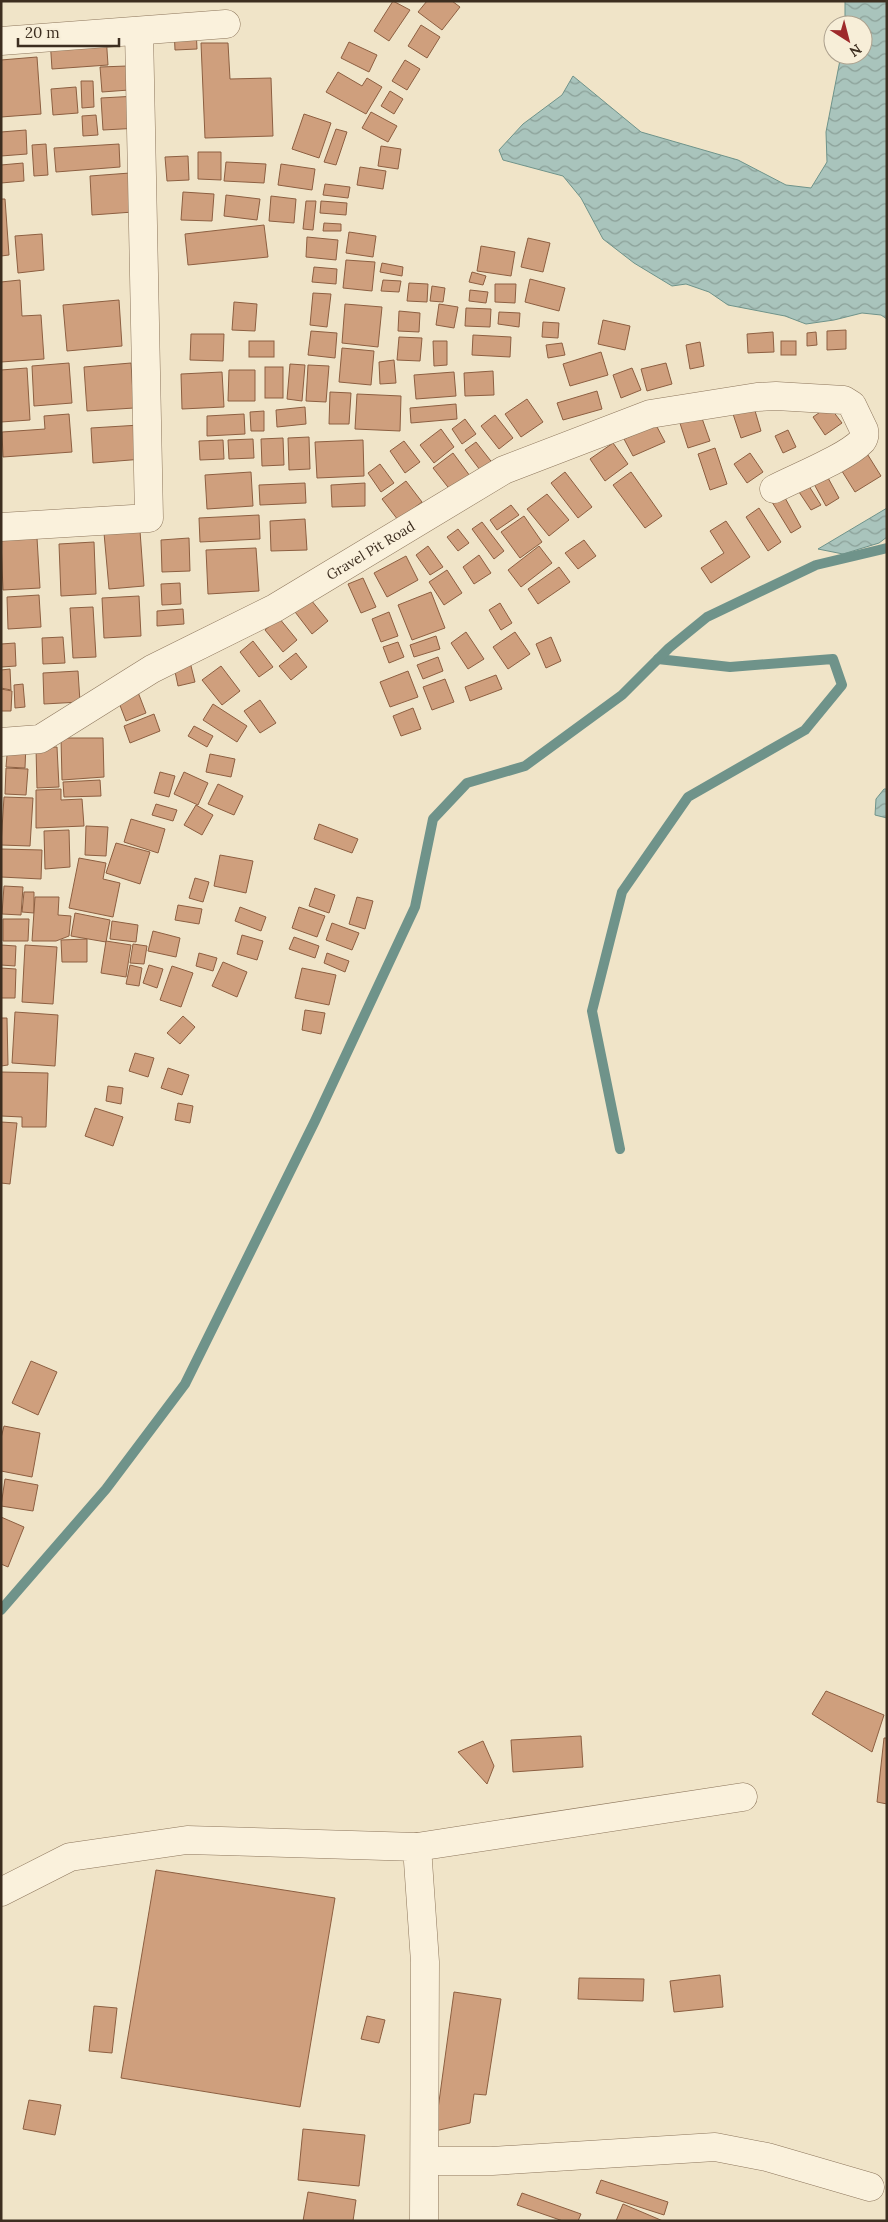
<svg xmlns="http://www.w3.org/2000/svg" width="888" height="2222" font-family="Lora,serif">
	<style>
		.water { fill: url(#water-waves); stroke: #6f938a }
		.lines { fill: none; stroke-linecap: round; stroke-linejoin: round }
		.stream { stroke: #6f938a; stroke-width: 10 }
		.building { fill: #cf9f7d; stroke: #8d5f41 }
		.minor-casing { stroke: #8d765c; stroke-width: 29 }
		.minor { stroke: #faf1dc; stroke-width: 28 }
		.labels { text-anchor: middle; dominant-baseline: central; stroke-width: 5; stroke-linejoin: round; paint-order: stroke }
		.street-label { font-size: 14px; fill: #3d2e20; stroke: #f7eed8 }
	</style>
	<defs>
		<pattern id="water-waves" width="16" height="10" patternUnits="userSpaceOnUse" patternTransform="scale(1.25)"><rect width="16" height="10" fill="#a9c4bc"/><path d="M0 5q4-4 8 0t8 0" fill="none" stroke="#8ba098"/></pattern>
	</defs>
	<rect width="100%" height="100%" fill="#f0e4c8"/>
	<g class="water">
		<path d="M845,1H887V319L881,315L862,313L834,320L806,324L785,316L728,305L709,292L686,284L672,286L634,263L603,239L581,198L563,176L503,160L499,150L523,124L562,95L573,76L641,132L738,160L786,185L811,188L827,162L826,132L841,55H863V25H845Z"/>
		<path d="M887,508V537L879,543L843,554L818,549Z"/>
		<path d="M884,789H887V818L875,815L876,799Z"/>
	</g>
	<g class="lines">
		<g class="stream">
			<path d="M620,1149L592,1011L622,892L688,797L805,730L842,685L833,659L730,667L658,659"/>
			<path d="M1,1610L106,1489L185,1384L315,1121L415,907L433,819L467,783L525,766L622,695L669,648L707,617L816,565L887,548"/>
		</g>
	</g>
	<g class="building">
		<path d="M393,1L410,10L389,41L374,31Z"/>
		<path d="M427,1H452L460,7L442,30L418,12Z"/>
		<path d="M421,25L440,37L427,58L408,46Z"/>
		<path d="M196,27L197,49L175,50L174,28Z"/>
		<path d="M106,35L108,65L52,69L50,39Z"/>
		<path d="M349,42L377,55L369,72L341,58Z"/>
		<path d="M201,43H228L230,79L271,78L273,136L205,138Z"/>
		<path d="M37,57L41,114L1,117V60Z"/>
		<path d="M405,60L420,69L407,90L392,81Z"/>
		<path d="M127,66L129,90L102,92L100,67Z"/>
		<path d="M338,72L362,86L367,78L382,87L366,114L326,92Z"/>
		<path d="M81,81H93L94,107L82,108Z"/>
		<path d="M76,87L78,113L53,115L51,89Z"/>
		<path d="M390,91L403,99L394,114L381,106Z"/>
		<path d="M137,96L140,128L103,130L101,98Z"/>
		<path d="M371,112L397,126L388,142L362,128Z"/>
		<path d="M304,114L331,123L319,158L292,149Z"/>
		<path d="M96,115L98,135L83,136L82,116Z"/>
		<path d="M336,129L347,132L336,165L324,162Z"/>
		<path d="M26,130L27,154L1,156V132Z"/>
		<path d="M46,144L48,175L34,176L32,145Z"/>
		<path d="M119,144L120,167L56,172L54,148Z"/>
		<path d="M381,146L401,149L398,169L378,166Z"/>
		<path d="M198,152H221V180L198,179Z"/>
		<path d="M188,156L189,180L167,181L165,157Z"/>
		<path d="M226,162L266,164L264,183L224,181Z"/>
		<path d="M23,163L24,181L1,183V165Z"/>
		<path d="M281,164L315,169L312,190L278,185Z"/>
		<path d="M360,167L386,171L383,189L357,185Z"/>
		<path d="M130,173L133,212L92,215L90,176Z"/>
		<path d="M325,184L350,187L348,198L323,195Z"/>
		<path d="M183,192L214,194L212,221L181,220Z"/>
		<path d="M226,195L260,199L257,220L224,216Z"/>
		<path d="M271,196L296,199L294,223L269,221Z"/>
		<path d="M1,199H5L9,255L1,256Z"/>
		<path d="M306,201H316L313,230L303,229Z"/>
		<path d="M321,201L347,203L346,215L320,213Z"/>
		<path d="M324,223L341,224V231H323Z"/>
		<path d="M264,225L268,257L188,265L185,234Z"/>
		<path d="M349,232L376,236L373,257L346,253Z"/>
		<path d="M42,234L44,270L18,273L15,236Z"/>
		<path d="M307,237L338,240L336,260L306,257Z"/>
		<path d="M528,238L550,243L543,272L521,267Z"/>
		<path d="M481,246L515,252L511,276L477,271Z"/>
		<path d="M346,260L375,262L372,291L343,288Z"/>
		<path d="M382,263L403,267L402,276L380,272Z"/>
		<path d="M314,267L337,269L336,284L312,282Z"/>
		<path d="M472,272L486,276L483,285L469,282Z"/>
		<path d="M530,279L565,288L559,311L525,302Z"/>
		<path d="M20,280L22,316L41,315L44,359L1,362V282Z"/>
		<path d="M383,280L401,281L399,292L381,291Z"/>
		<path d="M409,283L428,284L427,302L407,301Z"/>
		<path d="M495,284H516L515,303L495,302Z"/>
		<path d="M432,286L445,288L443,302L430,301Z"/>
		<path d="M470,290L488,292L486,303L469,301Z"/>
		<path d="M313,293L331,294L327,327L310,325Z"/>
		<path d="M119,300L122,346L67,351L63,305Z"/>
		<path d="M234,302L257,304L255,331L232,330Z"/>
		<path d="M345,304L382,307L378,347L342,343Z"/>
		<path d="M439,304L458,307L454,328L436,325Z"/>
		<path d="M466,308L491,309L490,327L465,326Z"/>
		<path d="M399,311L420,313L419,332L398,331Z"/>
		<path d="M499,312L520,313L519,327L498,324Z"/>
		<path d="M603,320L630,326L625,350L598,344Z"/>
		<path d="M543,322L559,323L558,338L542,337Z"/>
		<path d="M846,330V349L827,350V331Z"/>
		<path d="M311,331L337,333L335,358L308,355Z"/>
		<path d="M773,332L774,352L748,353L747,334Z"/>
		<path d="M816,332L817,345L807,346V333Z"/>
		<path d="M191,334H224L223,361L190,360Z"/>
		<path d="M473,335L511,337L510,357L472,355Z"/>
		<path d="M399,337L422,338L420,361L397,360Z"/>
		<rect x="249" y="341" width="25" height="16"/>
		<path d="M433,341H447V365L434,366Z"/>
		<rect x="781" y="341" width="15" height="14"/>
		<path d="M700,342L704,366L690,369L686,345Z"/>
		<path d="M562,343L565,355L548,358L546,345Z"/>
		<path d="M342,348L374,351L371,385L339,382Z"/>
		<path d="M601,352L608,375L570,386L563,364Z"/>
		<path d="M394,360L396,383L380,384L379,362Z"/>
		<path d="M69,363L72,403L34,406L32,366Z"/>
		<path d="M131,363L134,408L87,411L84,367Z"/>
		<path d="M666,363L672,384L647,391L641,369Z"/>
		<path d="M290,364L305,365L302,401L287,399Z"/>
		<path d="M308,365L329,366L326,402L306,401Z"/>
		<rect x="265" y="367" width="18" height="31"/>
		<path d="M27,368L30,420L1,422V370Z"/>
		<path d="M632,368L641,390L621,398L613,375Z"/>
		<path d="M229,370H255V401H228Z"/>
		<path d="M493,371L494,395L465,396L464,373Z"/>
		<path d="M222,372L224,407L182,409L181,374Z"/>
		<path d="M454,372L456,396L416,399L414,375Z"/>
		<path d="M597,391L602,409L563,420L557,403Z"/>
		<path d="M330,392L351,393L349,424H329Z"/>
		<path d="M357,394L401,396L400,431L355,429Z"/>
		<path d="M527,399L543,422L521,437L505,414Z"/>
		<path d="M456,404L457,419L411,423L410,408Z"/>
		<path d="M753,404L761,431L741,438L732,411Z"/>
		<path d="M829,406L842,423L825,435L813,417Z"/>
		<path d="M305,407L306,424L277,427L276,410Z"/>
		<path d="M698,407L710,441L688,448L677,414Z"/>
		<path d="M264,411V431H251L250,412Z"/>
		<path d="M69,414L72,452L3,457L2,432L45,429L44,416Z"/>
		<path d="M244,414L245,434L207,436V416Z"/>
		<path d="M495,415L513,438L499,449L481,426Z"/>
		<path d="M465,419L476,434L462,444L452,429Z"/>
		<path d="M140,425L143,459L93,463L91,428Z"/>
		<path d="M656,425L665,442L633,456L624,439Z"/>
		<path d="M441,429L454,447L434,463L420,445Z"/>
		<path d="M788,430L796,447L783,453L775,436Z"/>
		<path d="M309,437L310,469L289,470L288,438Z"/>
		<path d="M283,438L284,465L262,466L261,439Z"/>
		<path d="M253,439L254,458L229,459L228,440Z"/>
		<path d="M223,440L224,459L200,460L199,441Z"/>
		<path d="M363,440L364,476L317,478L315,442Z"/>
		<path d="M404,441L420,462L405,473L390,451Z"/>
		<path d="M476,442L494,465L483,474L465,450Z"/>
		<path d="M613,443L628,464L605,481L590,459Z"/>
		<path d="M715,448L727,484L710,490L698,454Z"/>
		<path d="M866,452L881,476L855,492L840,468Z"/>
		<path d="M453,453L470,476L451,491L433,468Z"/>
		<path d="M750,453L763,472L747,483L734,464Z"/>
		<path d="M380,464L394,483L381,492L368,473Z"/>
		<path d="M251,472L253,506L207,509L205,475Z"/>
		<path d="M565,472L592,507L578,518L551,483Z"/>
		<path d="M631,472L662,516L645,528L613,485Z"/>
		<path d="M827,476L839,498L826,506L814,484Z"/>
		<path d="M406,481L422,502L398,520L382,499Z"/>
		<path d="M305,483L306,503L260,505L259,485Z"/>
		<path d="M365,483V506L332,507L331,485Z"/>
		<path d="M807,483L821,505L811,510L797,489Z"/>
		<path d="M547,494L569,520L549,536L527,509Z"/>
		<path d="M784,496L801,527L791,533L772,502Z"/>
		<path d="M511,505L519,515L497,530L490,520Z"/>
		<path d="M759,508L781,542L768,551L746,517Z"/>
		<path d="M259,515L260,539L200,542L199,518Z"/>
		<path d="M524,516L542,542L520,558L501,532Z"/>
		<path d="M305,519L307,550L271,551L270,521Z"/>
		<path d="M726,521L750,557L711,583L701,568L724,553L710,531Z"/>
		<path d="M482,522L504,551L494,559L472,529Z"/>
		<path d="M458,529L469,543L458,551L447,537Z"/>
		<path d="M140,531L144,586L109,589L104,533Z"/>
		<path d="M37,538L40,588L3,590L1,540Z"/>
		<path d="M189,538L190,571L162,572L161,540Z"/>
		<path d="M584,540L596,556L578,569L565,553Z"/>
		<path d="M94,542L96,594L61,596L59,544Z"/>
		<path d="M428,546L443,567L430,575L416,555Z"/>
		<path d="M539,546L552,563L521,587L508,570Z"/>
		<path d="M256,548L259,591L208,594L206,550Z"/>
		<path d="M479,555L491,573L474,584L463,567Z"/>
		<path d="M406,556L418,580L387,597L374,573Z"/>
		<path d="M559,567L570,582L538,604L528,589Z"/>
		<path d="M447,570L462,593L444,605L429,582Z"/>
		<path d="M363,578L376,607L361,613L348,584Z"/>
		<path d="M180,583L181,604L162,605L161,584Z"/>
		<path d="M431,592L445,628L412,640L398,605Z"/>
		<path d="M39,595L41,627L8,629L7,597Z"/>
		<path d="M307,595L328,621L312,634L292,608Z"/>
		<path d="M139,596L141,636L104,638L102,598Z"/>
		<path d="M500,603L512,623L501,630L489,610Z"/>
		<path d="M93,607L96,657L73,658L70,608Z"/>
		<path d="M183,609L184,624L157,626V611Z"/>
		<path d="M389,612L398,636L381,642L372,619Z"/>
		<path d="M279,618L297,640L283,652L265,630Z"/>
		<path d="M466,632L484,659L468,669L451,643Z"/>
		<path d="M515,632L530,654L508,669L493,647Z"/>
		<path d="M436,636L440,649L414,657L410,645Z"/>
		<path d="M63,637L65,663L43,664L42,638Z"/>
		<path d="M551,637L561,661L546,668L536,644Z"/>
		<path d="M253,641L273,667L259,677L240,652Z"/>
		<path d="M398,642L404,657L389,663L383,647Z"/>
		<path d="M15,643L16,666L1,667V644Z"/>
		<path d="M296,653L307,667L291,680L279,666Z"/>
		<path d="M438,657L443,671L423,679L417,665Z"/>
		<path d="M189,658L195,682L178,686L173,662Z"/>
		<path d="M221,666L240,691L222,705L202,680Z"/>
		<path d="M10,669L11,690L1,688V670Z"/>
		<path d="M78,671L80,702L44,704L43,673Z"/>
		<path d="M408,671L418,697L390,707L380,682Z"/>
		<path d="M496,675L502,689L470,701L465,687Z"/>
		<path d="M445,679L454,702L432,710L423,687Z"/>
		<path d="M23,684L25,707L15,708L14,685Z"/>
		<path d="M136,687L146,713L126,721L116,695Z"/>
		<path d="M1,689L12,691L11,711H1Z"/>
		<path d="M260,700L276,723L260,733L244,711Z"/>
		<path d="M213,704L247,726L237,742L203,720Z"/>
		<path d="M413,708L421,729L401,736L393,716Z"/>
		<path d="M154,714L160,731L130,743L124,726Z"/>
		<path d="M194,726L213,736L207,747L188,736Z"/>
		<path d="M61,738H103L104,777L62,780Z"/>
		<path d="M8,743L26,744L25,768L6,767Z"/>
		<path d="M57,747L59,787L37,788L36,748Z"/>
		<path d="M210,754L235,759L231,777L206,772Z"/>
		<path d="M6,768L28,769L26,795L5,794Z"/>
		<path d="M160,772L175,776L169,797L154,793Z"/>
		<path d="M184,772L208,783L198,805L174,794Z"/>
		<path d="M100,780L101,796L64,797L63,782Z"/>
		<path d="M218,784L243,796L234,815L208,804Z"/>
		<path d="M61,789V800L82,799L84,826L36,828V790Z"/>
		<path d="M4,797L33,798L30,846L1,845Z"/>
		<path d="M156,804L177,810L173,821L152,815Z"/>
		<path d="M196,805L213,815L202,835L184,825Z"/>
		<path d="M131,819L165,829L158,853L124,842Z"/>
		<path d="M319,824L358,839L352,853L314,839Z"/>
		<path d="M86,826L108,827L106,856L85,855Z"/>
		<path d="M69,830L70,867L45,869L44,831Z"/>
		<path d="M116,843L150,852L140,884L106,873Z"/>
		<path d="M1,849L42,850L41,879L1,877Z"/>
		<path d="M220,855L253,861L246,893L214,886Z"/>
		<path d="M79,858L106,863L103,879L120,883L113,917L69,908Z"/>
		<path d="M195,878L209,882L203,902L189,898Z"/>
		<path d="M4,886L23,887L21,915L2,914Z"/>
		<path d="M315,888L335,895L329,913L309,906Z"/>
		<path d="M24,892H34V913L22,912Z"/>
		<path d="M35,897H59L58,915L71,916L69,936L56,941H32Z"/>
		<path d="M357,897L373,901L365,929L349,924Z"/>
		<path d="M178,905L202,909L199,924L175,920Z"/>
		<path d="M240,907L266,917L261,931L235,921Z"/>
		<path d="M299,907L325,916L317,937L292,928Z"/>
		<path d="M75,913L110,920L106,942L71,936Z"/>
		<path d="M3,919H29L28,941H3Z"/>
		<path d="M112,921L138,925L136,942L110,939Z"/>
		<path d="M332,923L359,933L352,950L326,940Z"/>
		<path d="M153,931L180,938L176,957L148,951Z"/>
		<path d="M242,935L263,941L257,960L237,954Z"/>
		<path d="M294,937L319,946L315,958L289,949Z"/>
		<path d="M87,939V962H62L61,940Z"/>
		<path d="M106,941L131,945L126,977L101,973Z"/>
		<path d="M133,944L147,946L144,964L130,963Z"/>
		<path d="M1,945L16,946L15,966L1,965Z"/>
		<path d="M25,945L57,947L53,1004L22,1002Z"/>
		<path d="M199,953L217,958L213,971L196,966Z"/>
		<path d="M327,953L349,961L345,972L324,963Z"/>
		<path d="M223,962L247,972L237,997L212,986Z"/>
		<path d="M130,965L142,968L139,986L126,984Z"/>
		<path d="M149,965L163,969L157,988L143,983Z"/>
		<path d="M172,966L193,973L181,1007L160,1000Z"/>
		<path d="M1,968L16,969L15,998H1Z"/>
		<path d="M302,968L336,975L329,1005L295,998Z"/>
		<path d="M305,1010L325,1013L321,1034L302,1030Z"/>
		<path d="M15,1012L58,1015L55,1066L12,1063Z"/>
		<path d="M183,1016L195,1027L180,1044L167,1033Z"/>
		<path d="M1,1018H7L8,1065L1,1066Z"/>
		<path d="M135,1053L154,1058L148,1077L129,1071Z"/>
		<path d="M168,1068L189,1075L182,1095L161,1088Z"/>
		<path d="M1,1072L48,1073L46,1127H22V1117L1,1116Z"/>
		<path d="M108,1086L123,1088L121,1104L106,1101Z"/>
		<path d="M178,1103L193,1106L190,1123L175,1120Z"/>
		<path d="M95,1108L123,1117L113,1146L85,1136Z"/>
		<path d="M1,1122L17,1123L10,1184L1,1183Z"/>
		<path d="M31,1361L57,1372L38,1415L12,1403Z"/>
		<path d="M4,1426L40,1433L32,1477L1,1471V1438Z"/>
		<path d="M5,1479L38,1485L33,1511L1,1506Z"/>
		<path d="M1,1517L24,1527L8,1567L1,1564Z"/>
		<path d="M826,1691L884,1715L872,1752L812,1714Z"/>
		<path d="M581,1736L583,1767L513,1772L511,1740Z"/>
		<path d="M884,1738H887V1804L877,1802Z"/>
		<path d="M483,1741L494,1766L487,1784L458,1752Z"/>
		<path d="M156,1870L335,1898L300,2107L121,2078Z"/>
		<path d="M720,1975L723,2007L674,2012L670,1981Z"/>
		<path d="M579,1978L644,1979L643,2001L578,1999Z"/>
		<path d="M454,1992L501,1999L486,2095L474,2094L470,2123L435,2131Z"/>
		<path d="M94,2006L117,2008L112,2053L89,2051Z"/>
		<path d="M367,2016L385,2020L379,2043L361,2039Z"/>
		<path d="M29,2100L61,2105L55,2135L23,2129Z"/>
		<path d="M303,2129L365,2135L359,2186L298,2180Z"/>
		<path d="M601,2180L668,2202L664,2215L596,2193Z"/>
		<path d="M308,2192L356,2200L353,2221H303Z"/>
		<path d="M522,2193L581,2214L578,2221H563L517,2205Z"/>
		<path d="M623,2204L663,2221H616Z"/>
	</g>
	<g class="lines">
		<g class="minor-casing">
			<g id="minor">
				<path d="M1,41L226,24"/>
				<path d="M1,527L149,518L139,31"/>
				<path id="s1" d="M1,742L40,739L152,669L275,608L504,470L650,414L757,397L776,396L844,400L852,405L864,430C865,434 865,437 862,441C846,458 797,477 774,489"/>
				<path d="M417,1847L743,1797"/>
				<path d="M1,1892L70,1857L187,1840L417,1847L425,1962L424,2221"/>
				<path d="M426,2161H492L715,2147L767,2157L870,2187"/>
			</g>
		</g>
		<use href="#minor" class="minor"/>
	</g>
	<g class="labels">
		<g class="street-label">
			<text stroke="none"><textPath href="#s1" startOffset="420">Gravel Pit Road</textPath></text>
		</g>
	</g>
	<rect width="888" height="2222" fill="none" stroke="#3d2e20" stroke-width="5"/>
	<g transform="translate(848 40) rotate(144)"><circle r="24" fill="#f7eed8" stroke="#ada18e"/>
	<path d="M0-4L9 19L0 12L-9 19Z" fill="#9e2a2b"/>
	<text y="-8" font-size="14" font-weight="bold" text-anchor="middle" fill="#3d2e20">N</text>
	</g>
	<path d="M18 38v8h101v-8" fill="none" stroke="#3d2e20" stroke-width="2.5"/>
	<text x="25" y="38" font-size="15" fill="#3d2e20" stroke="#f7eed8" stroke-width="4" paint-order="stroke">20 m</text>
</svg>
